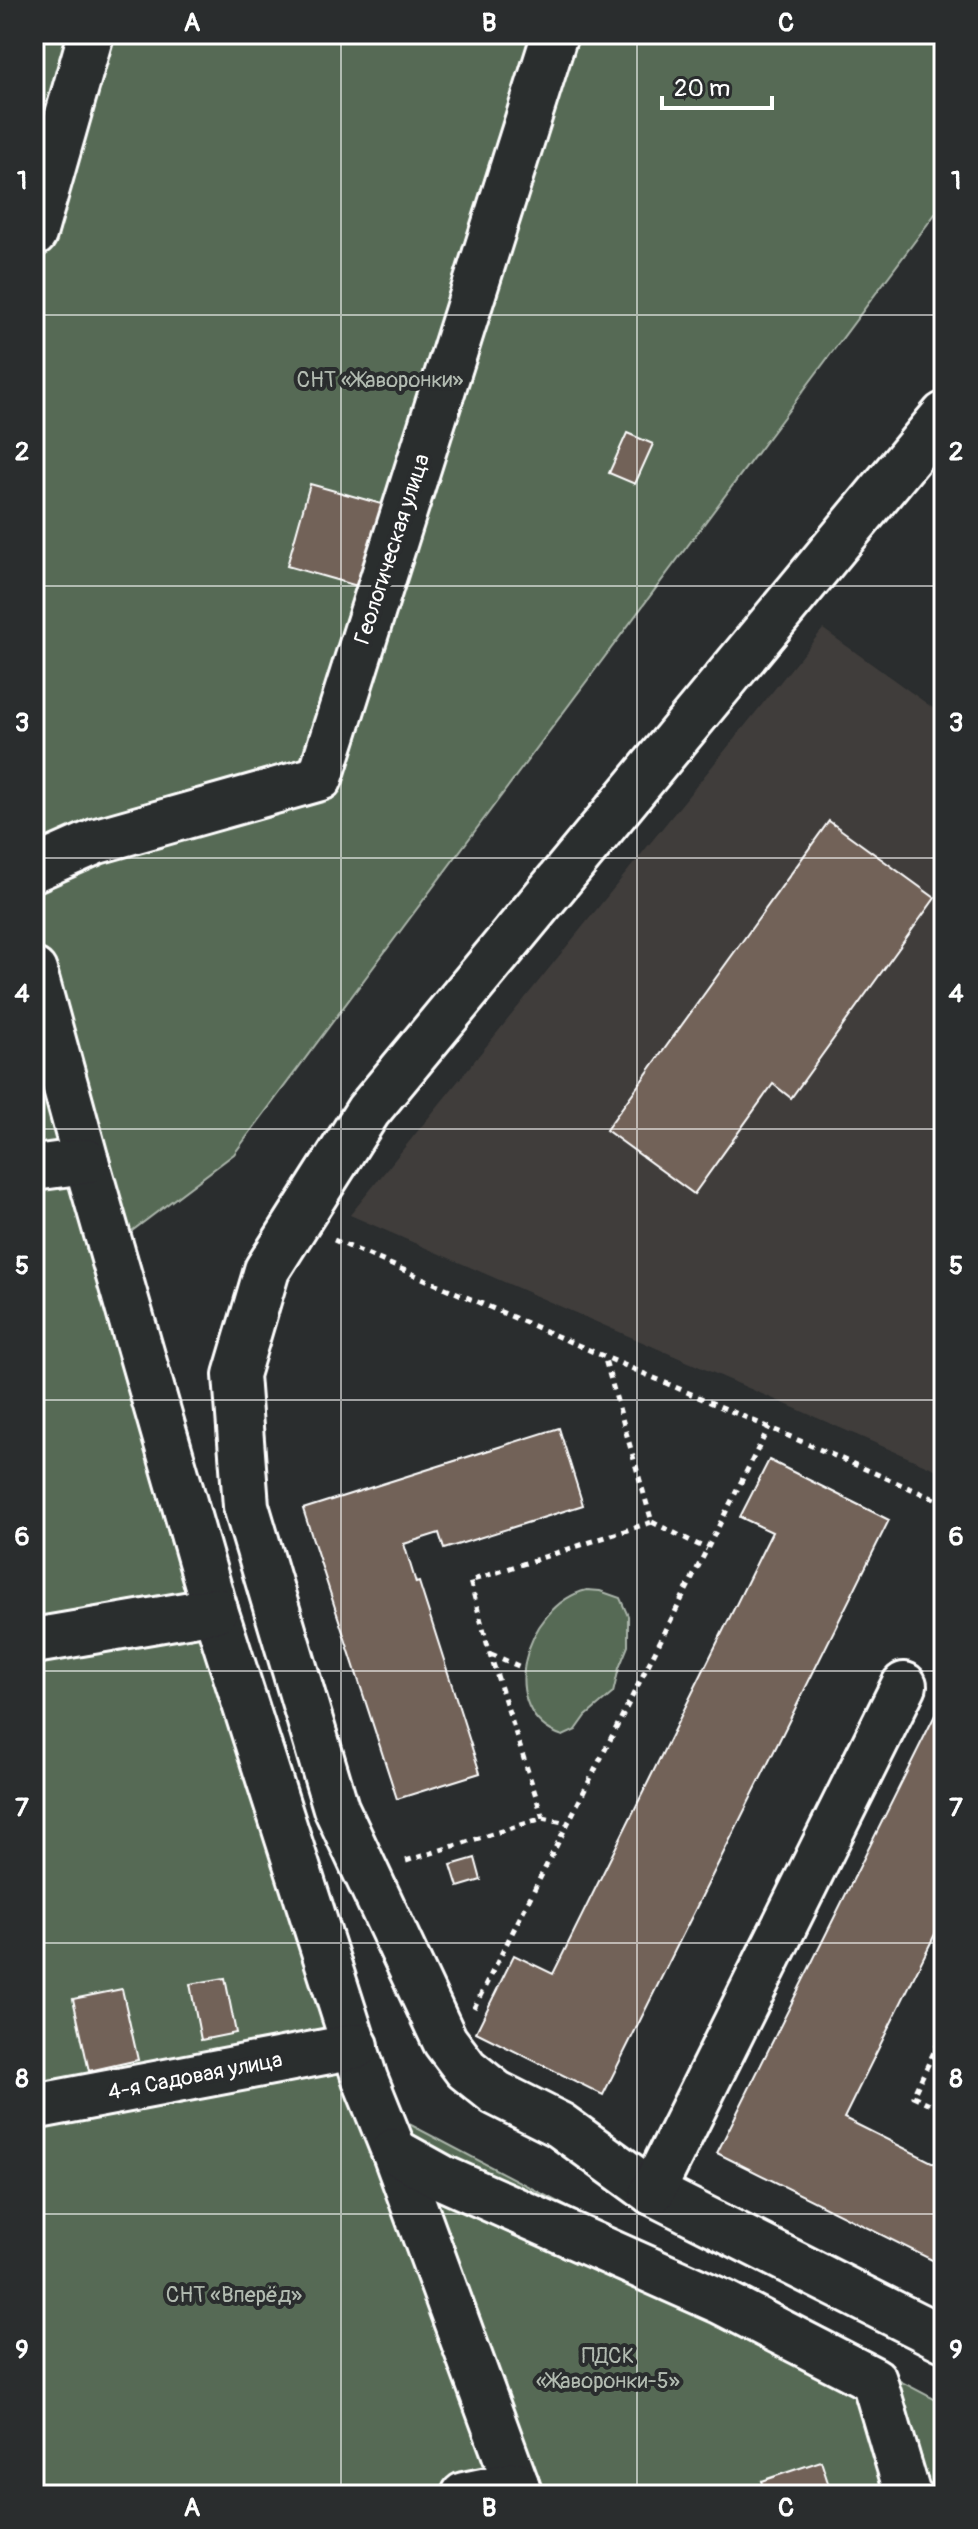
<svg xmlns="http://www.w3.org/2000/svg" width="978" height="2529" font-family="Pangolin,sans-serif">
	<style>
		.built { fill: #403d3b }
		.green { fill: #566a54; stroke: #aab4aa; stroke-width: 2 }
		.building { fill: #726259; stroke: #fff; stroke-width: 2 }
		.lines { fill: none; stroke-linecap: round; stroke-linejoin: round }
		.minor-casing { stroke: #fff; stroke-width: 50 }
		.path { stroke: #fff; stroke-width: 5; stroke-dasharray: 6 6; stroke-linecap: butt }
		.minor { stroke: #2a2d2e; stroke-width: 44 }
		.grid { fill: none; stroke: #fff; stroke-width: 2; stroke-opacity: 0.55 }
		.labels { text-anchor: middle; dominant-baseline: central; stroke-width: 8; stroke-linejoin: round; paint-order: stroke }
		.park-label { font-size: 22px; fill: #b3bcb2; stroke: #2a2d2e }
		.street-label { font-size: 22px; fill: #fff; stroke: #2a2d2e }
		.neatline { fill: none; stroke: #fff; stroke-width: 3 }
		.grid-label { font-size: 26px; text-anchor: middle; font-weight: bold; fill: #fff }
	</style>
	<rect width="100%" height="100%" fill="#2a2d2e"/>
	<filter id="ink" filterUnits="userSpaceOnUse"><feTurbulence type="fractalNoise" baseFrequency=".0125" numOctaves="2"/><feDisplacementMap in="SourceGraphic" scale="16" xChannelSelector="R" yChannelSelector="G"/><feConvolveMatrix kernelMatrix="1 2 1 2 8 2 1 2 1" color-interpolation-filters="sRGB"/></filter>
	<g filter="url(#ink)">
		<path class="built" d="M823,629L944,716V1473L350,1215Z"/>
		<g class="green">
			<path d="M34,34H944V202L234,1154L124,1237L390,2114L944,2404V2495H34Z"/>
			<path d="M587,1590L600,1591L620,1598L628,1616V1646L619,1668L613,1693L586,1716L576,1730L563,1736C494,1714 524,1605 587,1590Z"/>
		</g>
		<g class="building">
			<path d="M627,433L653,444L635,484L609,473Z"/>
			<path d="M310,484L392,507L368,589L287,566Z"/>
			<path d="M829,821L935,898L791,1098L773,1084L694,1194L606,1130Z"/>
			<path d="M559,1428L583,1505L444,1549L439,1533L404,1544L416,1583L419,1582L480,1773L397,1799L303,1509Z"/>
			<path d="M769,1460L889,1520L603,2095L476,2032L514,1955L553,1974L772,1532L740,1517Z"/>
			<path d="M944,1697V1916L844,2118L944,2168V2266L717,2153Z"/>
			<path d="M475,1858L481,1880L458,1887L451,1865Z"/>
			<path d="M225,1978L236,2033L201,2040L190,1984Z"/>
			<path d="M122,1989L138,2060L89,2071L73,1999Z"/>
			<path d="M821,2461L832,2495H766L761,2481Z"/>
		</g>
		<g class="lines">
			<g class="minor-casing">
				<g id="minor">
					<path d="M34,234L91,34"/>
					<path d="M944,415L368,1111L267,1270L236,1375L246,1506L336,1808L445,2041L466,2069L496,2093L560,2125L652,2192L944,2339"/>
					<path d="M34,869L97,841L320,778L555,34"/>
					<path d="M34,971L86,1161L215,1610L365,2079L394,2151L520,2495"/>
					<path d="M34,1168L86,1161"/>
					<path d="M34,1641L215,1610"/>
					<path d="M34,2107L356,2046"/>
					<path d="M394,2151L441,2177L722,2302L874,2380L908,2495"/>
					<path d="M652,2192L904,1685"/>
					<path d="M464,2495L516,2484"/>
				</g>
			</g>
			<g class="path">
				<path d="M334,1240L944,1503"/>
				<path d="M652,1522L707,1549"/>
				<path d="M491,1654L523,1668"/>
				<path d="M543,1818L568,1823"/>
				<path d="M406,1861L543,1818L490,1654L470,1581L652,1522L604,1356"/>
				<path d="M474,2008L769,1427"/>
				<path d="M944,2031L913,2096L944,2111"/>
			</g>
			<use href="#minor" class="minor"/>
		</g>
	</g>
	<path class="grid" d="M341,34V2495M637,34V2495M34,315H944M34,586H944M34,858H944M34,1129H944M34,1400H944M34,1671H944M34,1943H944M34,2214H944"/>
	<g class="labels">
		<g class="park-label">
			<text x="380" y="380">СНТ «Жаворонки»</text>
			<text x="234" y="2295">СНТ «Вперёд»</text>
			<text x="608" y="2356">ПДСК<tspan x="608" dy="25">«Жаворонки-5»</tspan></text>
		</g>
		<g class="street-label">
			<text transform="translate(392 549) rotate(-72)">Геологическая улица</text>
			<text transform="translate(195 2076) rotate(-11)">4-я Садовая улица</text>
		</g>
	</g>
	<rect width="978" height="2529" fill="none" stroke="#2a2d2e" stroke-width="88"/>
	<path d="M662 96v12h110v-12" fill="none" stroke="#ffffff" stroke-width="4"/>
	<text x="674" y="96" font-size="24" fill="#ffffff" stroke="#2a2d2e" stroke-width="6" paint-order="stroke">20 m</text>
	<rect x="44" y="44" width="890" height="2441" class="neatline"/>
	<g class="grid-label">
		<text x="192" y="31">A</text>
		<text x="489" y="31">B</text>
		<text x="786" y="31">C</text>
		<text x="22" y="189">1</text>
		<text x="956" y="189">1</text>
		<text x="22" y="460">2</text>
		<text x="956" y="460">2</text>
		<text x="22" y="731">3</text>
		<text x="956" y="731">3</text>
		<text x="22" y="1002">4</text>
		<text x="956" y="1002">4</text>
		<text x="22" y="1274">5</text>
		<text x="956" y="1274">5</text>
		<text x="22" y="1545">6</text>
		<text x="956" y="1545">6</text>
		<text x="22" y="1816">7</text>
		<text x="956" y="1816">7</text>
		<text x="22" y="2087">8</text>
		<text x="956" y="2087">8</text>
		<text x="22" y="2358">9</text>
		<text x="956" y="2358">9</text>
		<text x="192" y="2516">A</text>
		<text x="489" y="2516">B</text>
		<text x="786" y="2516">C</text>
	</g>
</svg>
